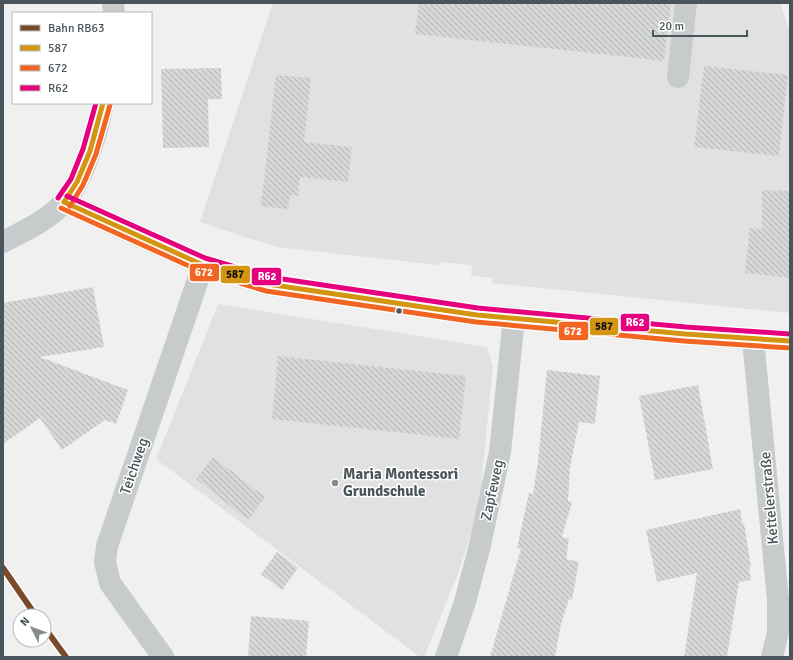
<svg xmlns="http://www.w3.org/2000/svg" width="793" height="660" font-family="Signika,sans-serif">
	<style>
		.education { fill: #e2e1e1 }
		.building { fill: url(#building-back-hatch) }
		.lines { fill: none; stroke-linecap: round; stroke-linejoin: round }
		.minor { stroke: #c8cbcb; stroke-width: 22 }
		.bus-1-casing { stroke: #fff; stroke-width: 8 }
		.bus-2-casing { stroke: #fff; stroke-width: 8 }
		.bus-3-casing { stroke: #fff; stroke-width: 8 }
		.bus-1 { stroke: #d49612; stroke-width: 5 }
		.bus-2 { stroke: #f26522; stroke-width: 5 }
		.bus-3 { stroke: #e5007d; stroke-width: 5 }
		.rail-1-casing { stroke: #fff; stroke-width: 9 }
		.rail-1 { stroke: #7a4b2a; stroke-width: 6 }
		.bus-dot { fill: #49555a; stroke: #fff; stroke-width: 1.5 }
		.poi-dot { fill: #838b8e; stroke: #fff; stroke-width: 1.5 }
		.labels { text-anchor: middle; dominant-baseline: central; stroke-width: 3; stroke-linejoin: round; paint-order: stroke }
		.street-label { font-size: 15px; fill: #49555a; stroke: #fff }
		.poi-label { font-size: 15px; font-weight: bold; fill: #49555a; stroke: #fff; text-anchor: start }
		.line-badge { stroke: #fff; stroke-width: 1.5 }
		.badge-label { font-size: 11px; text-anchor: middle; font-weight: bold; fill: #fff }
		.pale-badge-label { font-size: 11px; text-anchor: middle; font-weight: bold; fill: #111 }
	</style>
	<defs>
		<pattern id="building-back-hatch" width="6" height="6" patternUnits="userSpaceOnUse"><rect width="6" height="6" fill="#d6d8d8"/><path d="M-1 5l2 2M0 0l6 6M5-1l2 2" fill="none" stroke="#b0b2b2"/></pattern>
	</defs>
	<rect width="100%" height="100%" fill="#f0f0f0"/>
	<g class="education">
		<path d="M273,3H780L790,32V313L492,283L493,278L471,276L472,265L439,262V265L276,247L200,222Z"/>
		<path d="M218,304L487,347L493,366L479,508L458,574L424,657H420L156,459Z"/>
	</g>
	<g class="building">
		<path d="M419,3H671L664,61L415,34Z"/>
		<path d="M704,66L788,75L779,156L694,147Z"/>
		<path d="M221,68L222,99H208L209,147L163,148L161,69Z"/>
		<path d="M276,75L311,78L304,142L352,147L348,182L300,177L298,196L290,195L288,209L261,206Z"/>
		<path d="M762,190L790,191V278L745,273L750,228L762,229Z"/>
		<path d="M93,287L104,347L40,357L128,390L116,424L105,420L62,450L40,418L3,444V303Z"/>
		<path d="M278,356L466,376L459,439L272,419Z"/>
		<path d="M547,370L600,376L595,424L579,422L570,467L568,501L572,502L562,537L569,539L566,559L579,562L572,600L569,599L561,624L555,657H490L521,549L517,548L529,493L533,494L538,461Z"/>
		<path d="M698,385L713,469L655,480L639,396Z"/>
		<path d="M213,457L265,497L248,520L196,479Z"/>
		<path d="M740,509L742,523H744L751,567H749L751,580L739,582L727,657H684L697,573L657,582L646,530Z"/>
		<path d="M277,552L298,568L282,590L261,574Z"/>
		<path d="M251,616L309,621L306,657H248Z"/>
	</g>
	<g class="lines">
		<g class="minor">
			<path d="M113,3L114,13"/>
			<path d="M678,77L686,3"/>
			<path d="M64,202L203,265L267,284L477,315L685,334L790,341"/>
			<path d="M3,242C24,231 49,220 64,202C83,180 98,132 103,103"/>
			<path d="M753,339L778,600V632L772,657"/>
			<path d="M163,657L110,583L105,562L107,546L203,265"/>
			<path d="M446,657L465,602L480,545L500,452L514,318"/>
		</g>
		<g class="bus-1-casing">
			<g id="bus-1">
				<path d="M64,202L203,265L267,284L477,315L685,334L790,341"/>
				<path d="M64,202L77,182L90,151L103,103"/>
			</g>
		</g>
		<g class="bus-2-casing">
			<g id="bus-2">
				<path d="M70,206L83,185L96,154L110,105"/>
				<path d="M61,208L200,271L266,291L476,322L684,341L790,348"/>
			</g>
		</g>
		<g class="bus-3-casing">
			<g id="bus-3">
				<path d="M67,196L205,258L269,277L478,308L686,327L790,334"/>
				<path d="M58,198L71,179L83,149L96,103"/>
			</g>
		</g>
		<use href="#bus-1" class="bus-1"/>
		<use href="#bus-2" class="bus-2"/>
		<use href="#bus-3" class="bus-3"/>
		<g class="rail-1-casing">
			<g id="rail-1">
				<path d="M3,568L36,616"/>
				<path d="M44,627L66,657"/>
			</g>
		</g>
		<use href="#rail-1" class="rail-1"/>
	</g>
	<circle class="bus-dot" cx="399" cy="311" r="3.5"/>
	<circle class="poi-dot" cx="335" cy="483" r="4"/>
	<g class="labels">
		<g class="street-label">
			<text transform="translate(134 466) rotate(-71)">Teichweg</text>
			<text transform="translate(492 490) rotate(-78)">Zapfeweg</text>
			<text transform="translate(769 498) rotate(-95)">Kettelerstraße</text>
		</g>
		<g class="poi-label">
			<text x="343" y="474">Maria Montessori<tspan x="343" dy="17">Grundschule</tspan></text>
		</g>
	</g>
	<g class="line-badge">
		<rect x="189" y="263" width="31" height="19" rx="4" fill="#f26522"/>
		<rect x="220" y="265" width="31" height="19" rx="4" fill="#d49612"/>
		<rect x="251" y="267" width="31" height="19" rx="4" fill="#e5007d"/>
		<rect x="620" y="313" width="30" height="19" rx="4" fill="#e5007d"/>
		<rect x="589" y="317" width="30" height="19" rx="4" fill="#d49612"/>
		<rect x="558" y="321" width="31" height="20" rx="4" fill="#f26522"/>
	</g>
	<g class="badge-label">
		<text x="204" y="276">672</text>
		<text x="267" y="280">R62</text>
		<text x="635" y="326">R62</text>
		<text x="573" y="335">672</text>
	</g>
	<g class="pale-badge-label">
		<text x="235" y="278">587</text>
		<text x="604" y="330">587</text>
	</g>
	<rect width="793" height="660" fill="none" stroke="#49555a" stroke-width="8"/>
	<rect x="12" y="12" width="140" height="92" fill="#ffffff" stroke="#b6bbbd"/>
	<rect x="20" y="25" width="20" height="6" fill="#7a4b2a" stroke="#b6bbbd"/>
	<text x="48" y="32" font-size="12" fill="#49555a">Bahn RB63</text>
	<rect x="20" y="45" width="20" height="6" fill="#d49612" stroke="#b6bbbd"/>
	<text x="48" y="52" font-size="12" fill="#49555a">587</text>
	<rect x="20" y="65" width="20" height="6" fill="#f26522" stroke="#b6bbbd"/>
	<text x="48" y="72" font-size="12" fill="#49555a">672</text>
	<rect x="20" y="85" width="20" height="6" fill="#e5007d" stroke="#b6bbbd"/>
	<text x="48" y="92" font-size="12" fill="#49555a">R62</text>
	<g transform="translate(32 628) rotate(312)"><circle r="19" fill="#ffffff" stroke="#b6bbbd"/>
	<path d="M0-3L7 15L0 10L-7 15Z" fill="#838b8e"/>
	<text y="-6" font-size="11" font-weight="bold" text-anchor="middle" fill="#49555a">N</text>
	</g>
	<path d="M653 30v6h94v-6" fill="none" stroke="#49555a" stroke-width="2"/>
	<text x="659" y="30" font-size="12" fill="#49555a" stroke="#ffffff" stroke-width="3" paint-order="stroke">20 m</text>
</svg>
